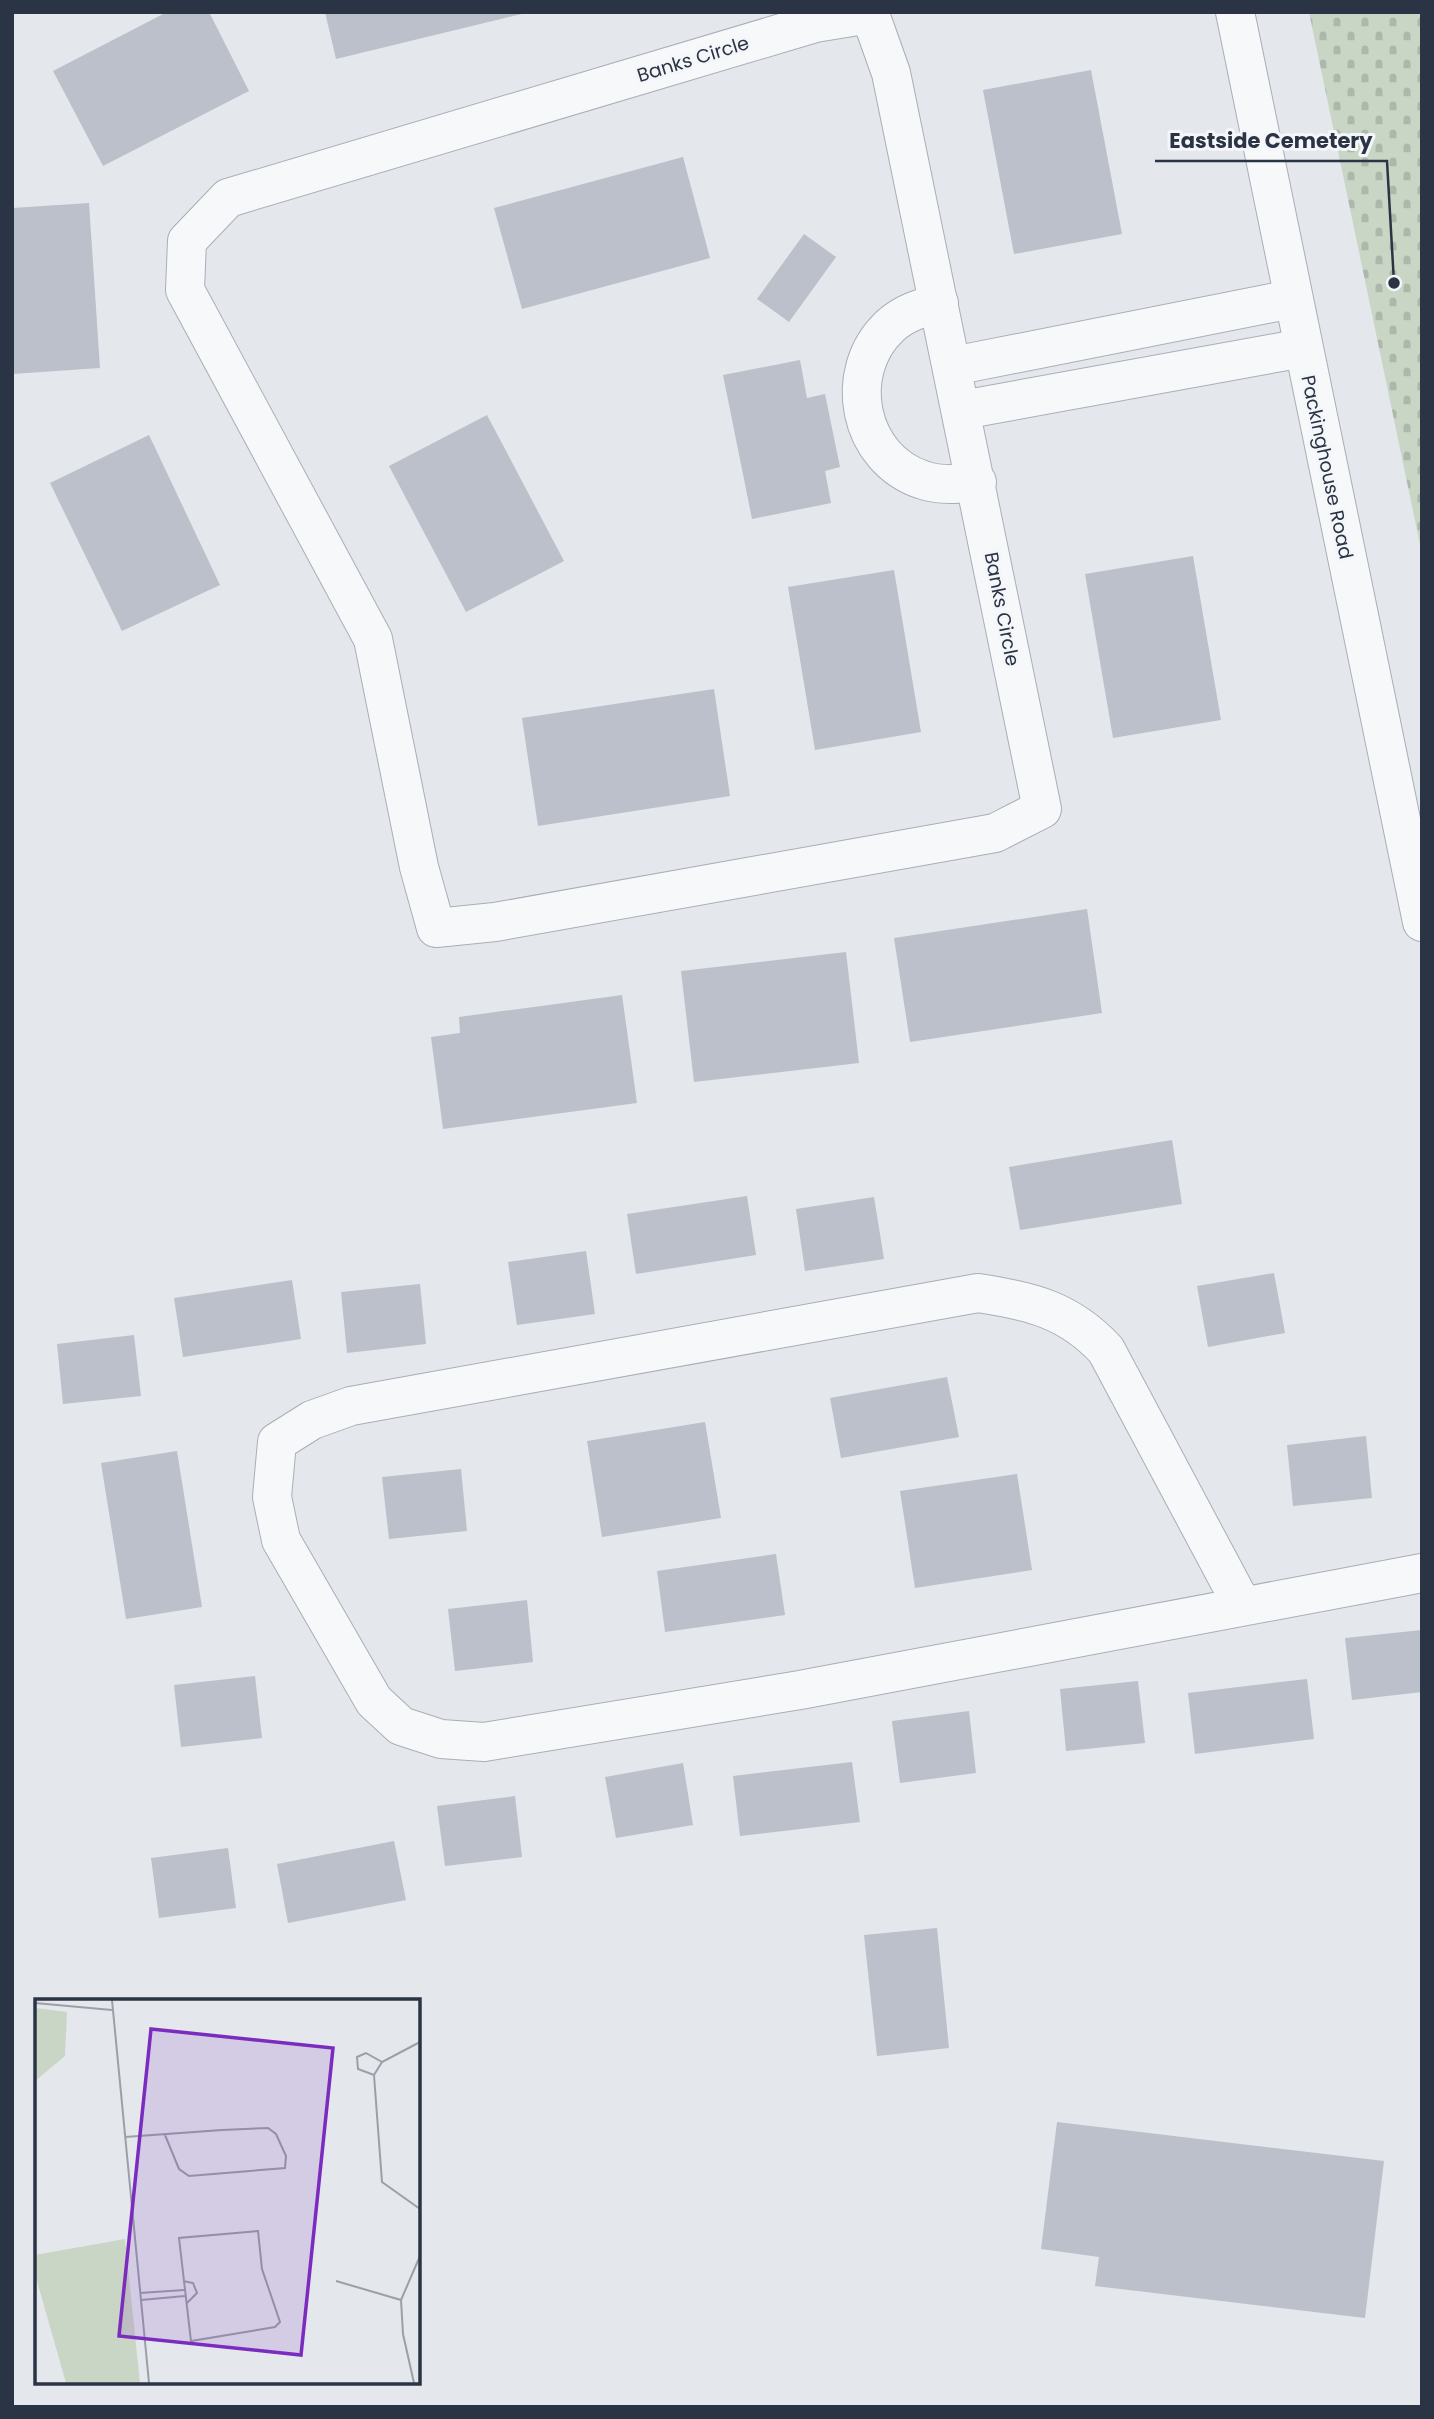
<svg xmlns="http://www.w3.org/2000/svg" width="1434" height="2419" font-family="Poppins,sans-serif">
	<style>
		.cemetery { fill: url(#cemetery-stones) }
		.building { fill: #bbc0ca }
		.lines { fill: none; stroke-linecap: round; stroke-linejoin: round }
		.minor-casing { stroke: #a9aeb7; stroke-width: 40 }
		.minor { stroke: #f7f8fa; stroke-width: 38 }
		.labels { text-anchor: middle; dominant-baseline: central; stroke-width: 6; stroke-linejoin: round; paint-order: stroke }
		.street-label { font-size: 19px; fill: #2b3445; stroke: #f4f6f9 }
		.inset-road { fill: none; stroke: #9a9fa9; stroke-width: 2 }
		.view { fill: #7b2cbf; fill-opacity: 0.15; stroke: #7b2cbf; stroke-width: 3.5 }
		.inset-edge { fill: none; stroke: #2b3445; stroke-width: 3.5 }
		.leader { fill: none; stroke: #2b3445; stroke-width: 2.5 }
		.callout-dot { fill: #2b3445; stroke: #f4f6f9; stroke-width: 2.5 }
		.callout-label { font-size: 21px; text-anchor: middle; font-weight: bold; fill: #2b3445; stroke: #f4f6f9; stroke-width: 6; stroke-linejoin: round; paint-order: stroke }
	</style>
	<defs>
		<pattern id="cemetery-stones" width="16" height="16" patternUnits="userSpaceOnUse" patternTransform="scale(1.75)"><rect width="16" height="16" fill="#c9d6c5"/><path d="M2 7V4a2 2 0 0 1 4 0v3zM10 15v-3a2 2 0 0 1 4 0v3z" fill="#adb8ab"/></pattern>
	</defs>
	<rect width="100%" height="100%" fill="#e4e7ec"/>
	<path class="cemetery" d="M1309,12H1422V554Z"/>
	<g class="building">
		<path d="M167,12H209L249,91L103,166L53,71Z"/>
		<path d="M325,12H525L526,13L336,59Z"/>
		<path d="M1091,70L1122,234L1014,254L983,90Z"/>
		<path d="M683,157L710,258L522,309L494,208Z"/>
		<path d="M89,203L100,368L12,374V208Z"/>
		<path d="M804,234L836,257L789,322L757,299Z"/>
		<path d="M800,360L807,398L825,394L840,467L825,471L831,503L752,519L723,375Z"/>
		<path d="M487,415L564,561L466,612L389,466Z"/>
		<path d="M149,435L220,585L122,631L50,483Z"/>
		<path d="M1193,556L1221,720L1113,738L1085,574Z"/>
		<path d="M894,570L921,732L815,750L788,587Z"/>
		<path d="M714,689L730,796L538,826L522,718Z"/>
		<path d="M1087,909L1102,1013L910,1042L894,938Z"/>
		<path d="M846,952L859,1063L694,1082L681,971Z"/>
		<path d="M622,995L637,1103L443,1129L431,1037L460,1033L459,1017Z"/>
		<path d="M1172,1140L1182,1204L1020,1230L1009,1167Z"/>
		<path d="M747,1196L756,1255L636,1274L627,1214Z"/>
		<path d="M874,1197L884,1259L805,1271L796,1209Z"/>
		<path d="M586,1251L595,1314L517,1325L508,1262Z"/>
		<path d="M1274,1273L1285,1333L1208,1347L1197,1286Z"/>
		<path d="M292,1280L301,1339L183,1357L174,1298Z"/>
		<path d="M420,1284L426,1344L347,1353L341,1292Z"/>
		<path d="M134,1335L141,1396L63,1404L57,1344Z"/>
		<path d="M947,1377L959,1437L841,1458L830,1398Z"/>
		<path d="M705,1422L721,1518L602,1537L587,1441Z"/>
		<path d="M1366,1436L1372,1498L1293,1506L1287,1445Z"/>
		<path d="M177,1451L202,1607L126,1619L101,1463Z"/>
		<path d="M461,1469L467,1531L389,1539L382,1477Z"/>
		<path d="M1017,1474L1032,1570L915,1588L900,1491Z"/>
		<path d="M776,1554L785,1615L665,1632L657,1571Z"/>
		<path d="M527,1600L533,1662L455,1671L448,1609Z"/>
		<path d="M1422,1630V1692L1352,1700L1345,1638Z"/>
		<path d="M255,1676L262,1738L181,1747L174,1685Z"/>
		<path d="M1307,1679L1314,1739L1195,1754L1188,1693Z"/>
		<path d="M1138,1681L1145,1743L1066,1751L1060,1689Z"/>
		<path d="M969,1711L976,1773L900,1783L892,1721Z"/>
		<path d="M852,1762L860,1822L740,1836L733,1776Z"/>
		<path d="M683,1763L693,1825L616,1838L605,1777Z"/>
		<path d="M515,1796L522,1857L445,1866L437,1806Z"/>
		<path d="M394,1841L406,1900L288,1923L277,1864Z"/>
		<path d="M228,1848L236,1908L159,1918L151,1858Z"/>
		<path d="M937,1928L949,2048L877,2056L864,1935Z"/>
		<path d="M1057,2122L1384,2161L1365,2318L1095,2286L1099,2257L1041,2249Z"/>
	</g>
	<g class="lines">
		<g class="minor-casing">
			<g id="minor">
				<path d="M1235,12L1422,922"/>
				<path d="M870,14L891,73L1042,809L995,833L495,922L436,928L419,867L373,639L185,290L187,241L228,198L815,23Z"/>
				<path d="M939,303C921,308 904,313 890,326C841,372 858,459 923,480C940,486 959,484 977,482"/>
				<path d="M953,366L1292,299"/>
				<path d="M962,410L1303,348"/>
				<path d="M1242,1605L1106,1350C1069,1310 1031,1301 978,1293L351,1406L312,1420L277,1442L272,1497L281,1540L374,1701L401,1726L441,1739L484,1742L800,1690L1422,1573"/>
			</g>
		</g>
		<use href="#minor" class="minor"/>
	</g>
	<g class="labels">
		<g class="street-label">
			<text transform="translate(693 59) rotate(-17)">Banks Circle</text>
			<text transform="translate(1327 467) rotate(78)">Packinghouse Road</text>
			<text transform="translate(1002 609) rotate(79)">Banks Circle</text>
		</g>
	</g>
	<g transform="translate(35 1999)">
		<rect width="385" height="385" fill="#e4e7ec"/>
		<path d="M0,9L32,13L30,57L0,82ZM90,240L105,384H31L0,275V256Z" fill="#c9d6c5"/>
		<path class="inset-road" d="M77,1L114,384M0,4L77,11M385,43L347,63L339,76L347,183L385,210M339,76L323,70L322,58L331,54L347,63M90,138L187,131L233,129L241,135L251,157L250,169L154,177L144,170L130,136M223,232L227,270L245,323L240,328L156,342L144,239ZM148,282L158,284L162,294L151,305M301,282L366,301M105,294L149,291M106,301L150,297M379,384L368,335L366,301L385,257"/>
		<path class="view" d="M116,30L298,49L266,356L84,337Z"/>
		<rect width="385" height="385" class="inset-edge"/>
	</g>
	<path class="leader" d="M1394 283L1387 161H1155"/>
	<circle class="callout-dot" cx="1394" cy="283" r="7"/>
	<g class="callout-label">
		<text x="1271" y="148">Eastside Cemetery</text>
	</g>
	<rect width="1434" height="2419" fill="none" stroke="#2b3445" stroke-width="28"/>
</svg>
